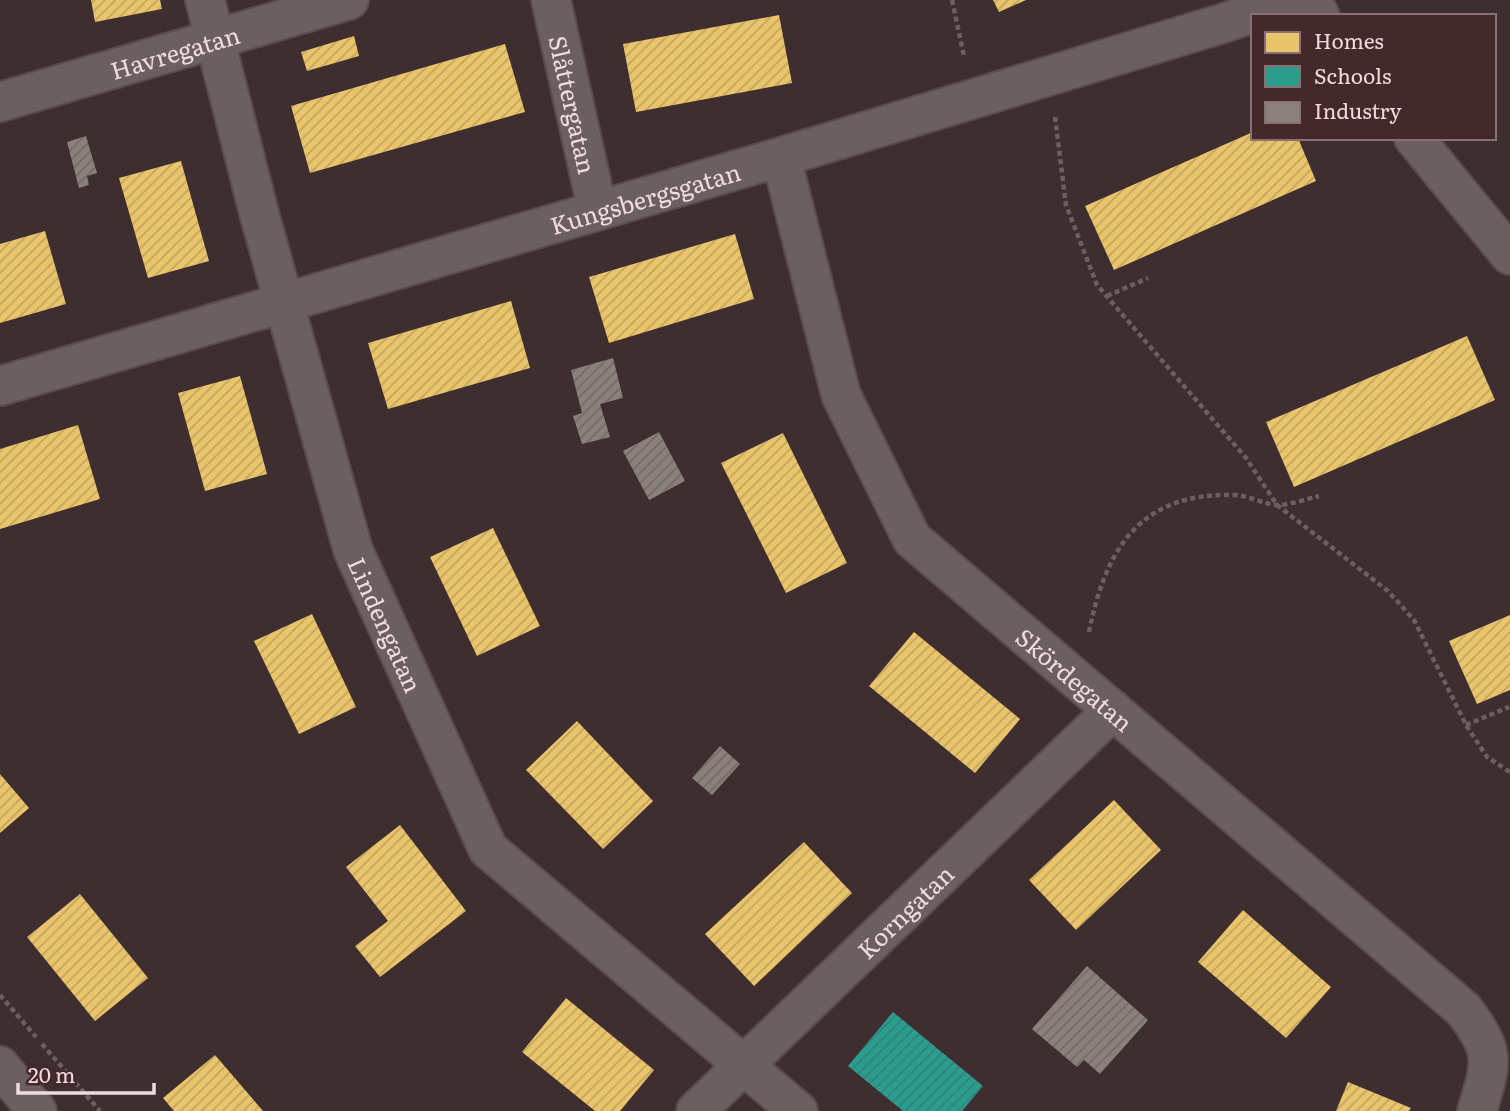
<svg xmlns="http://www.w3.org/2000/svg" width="1510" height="1111" font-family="Literata,serif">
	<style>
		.homes { fill: url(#homes-hatch) }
		.schools { fill: url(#schools-hatch) }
		.industry { fill: url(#industry-hatch) }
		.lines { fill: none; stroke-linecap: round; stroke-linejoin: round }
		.street-casing { stroke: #594b4d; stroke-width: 42 }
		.secondary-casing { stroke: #594b4d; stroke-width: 42 }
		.path { stroke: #6b6061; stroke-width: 4.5; stroke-dasharray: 5 3.5; stroke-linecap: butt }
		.street { stroke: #6b5f61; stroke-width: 38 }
		.secondary { stroke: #6b5f61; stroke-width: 38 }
		.labels { text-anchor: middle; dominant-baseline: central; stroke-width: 7; stroke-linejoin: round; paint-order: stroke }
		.street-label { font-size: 24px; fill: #efdbdd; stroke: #45282b }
	</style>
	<defs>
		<pattern id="homes-hatch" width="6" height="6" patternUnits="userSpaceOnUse" patternTransform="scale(1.75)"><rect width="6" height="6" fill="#e9c46a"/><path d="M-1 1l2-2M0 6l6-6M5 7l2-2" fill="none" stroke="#c1a460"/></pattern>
		<pattern id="schools-hatch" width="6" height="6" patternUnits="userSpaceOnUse" patternTransform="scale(1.75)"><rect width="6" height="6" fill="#2a9d8f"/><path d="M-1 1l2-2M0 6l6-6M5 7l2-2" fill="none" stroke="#338278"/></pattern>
		<pattern id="industry-hatch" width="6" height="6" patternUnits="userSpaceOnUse" patternTransform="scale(1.75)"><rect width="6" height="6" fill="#8a817c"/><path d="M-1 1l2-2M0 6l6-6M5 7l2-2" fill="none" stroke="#736b68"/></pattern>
	</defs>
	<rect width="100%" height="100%" fill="#3f2e30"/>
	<g class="homes">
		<path d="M91,0H160L162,9L95,22Z"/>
		<path d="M993,0H1026L999,12Z"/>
		<path d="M779,15L792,83L636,112L623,44Z"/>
		<path d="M354,36L359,56L307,71L301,52Z"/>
		<path d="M505,44L525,112L310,173L291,106Z"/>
		<path d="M1253,132V138H1298L1316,181L1114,270L1085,206Z"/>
		<path d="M181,161L209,261L148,278L119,178Z"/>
		<path d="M45,231L66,304L0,323V244Z"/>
		<path d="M735,234L754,299L609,343L589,277Z"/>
		<path d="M511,301L530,368L388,409L368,343Z"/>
		<path d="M1467,336L1495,400L1294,487L1266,422Z"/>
		<path d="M240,376L267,474L205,491L178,393Z"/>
		<path d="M78,425L100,499L0,529V449Z"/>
		<path d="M783,433L847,563L786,593L721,463Z"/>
		<path d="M493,528L540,626L477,656L430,557Z"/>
		<path d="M312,614L356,707L299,734L254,641Z"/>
		<path d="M1510,615V690L1477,704L1449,641Z"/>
		<path d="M914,632L1020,719L975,773L869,686Z"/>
		<path d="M577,721L653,801L603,849L526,770Z"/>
		<path d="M0,774L29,808L0,833Z"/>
		<path d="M1114,800L1161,850L1076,930L1029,880Z"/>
		<path d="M400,825L466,911L380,977L355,946L388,921L346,867Z"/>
		<path d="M804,842L852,893L754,986L705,934Z"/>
		<path d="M80,894L148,978L95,1021L27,937Z"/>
		<path d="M1243,910L1331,987L1286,1038L1198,962Z"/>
		<path d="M566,998L654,1070L620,1111H595L522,1052Z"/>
		<path d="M215,1055L263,1111H174L163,1098Z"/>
		<path d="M1348,1082L1411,1108L1409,1111H1336Z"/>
	</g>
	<path class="schools" d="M893,1012L983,1086L962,1111H903L848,1066Z"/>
	<g class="industry">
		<path d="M86,136L97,173L87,176L89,185L79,188L67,142Z"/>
		<path d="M613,358L623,398L600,404L610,437L582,444L573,416L582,413L571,370Z"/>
		<path d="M659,432L685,481L649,500L623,451Z"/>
		<path d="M720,746L740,764L712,795L692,778Z"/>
		<path d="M1087,966L1148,1020L1100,1074L1084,1060L1077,1067L1032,1029Z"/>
	</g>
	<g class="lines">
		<g class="street-casing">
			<g id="street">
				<path id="s1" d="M205,0L259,213L353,550L488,849L798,1111"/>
				<path id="s2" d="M551,0L597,208"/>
				<path d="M1311,0L1320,16"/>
				<path id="s3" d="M0,102L349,0"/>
				<path d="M1414,138L1510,255"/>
				<path id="s4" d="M781,157L841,395L912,539L1464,1010C1496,1053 1492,1061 1477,1111"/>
				<path id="s5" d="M0,386L781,157L1224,23L1289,0"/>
				<path id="s6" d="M696,1111L1113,710"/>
			</g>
		</g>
		<g class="secondary-casing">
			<path id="secondary" d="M0,1066L37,1111"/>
		</g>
		<g class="path">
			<path d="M952,0L964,56"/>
			<path d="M1055,117L1066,205L1097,285L1246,458L1277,505L1388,591L1414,620L1466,725L1487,757L1510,772"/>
			<path d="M1107,296L1148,278"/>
			<path d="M1089,632C1106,547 1141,492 1235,495C1250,496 1263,504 1277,505C1290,505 1306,499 1319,496"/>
			<path d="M1466,725L1509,707"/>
			<path d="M0,995L36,1037"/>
			<path d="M42,1044L100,1111"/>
		</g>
		<use href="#street" class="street"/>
		<use href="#secondary" class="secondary"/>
	</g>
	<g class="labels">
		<g class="street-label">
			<text stroke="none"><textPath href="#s3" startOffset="182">Havregatan</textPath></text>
			<text stroke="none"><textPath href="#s2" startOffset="107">Slåttergatan</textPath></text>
			<text stroke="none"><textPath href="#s5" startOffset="672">Kungsbergsgatan</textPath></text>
			<text stroke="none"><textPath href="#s1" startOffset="651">Lindengatan</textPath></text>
			<text stroke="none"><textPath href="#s4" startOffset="621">Skördegatan</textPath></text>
			<text stroke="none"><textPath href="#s6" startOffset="289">Korngatan</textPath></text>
		</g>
	</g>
	<rect x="1251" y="14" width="245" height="126" fill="#45282b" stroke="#897072" stroke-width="2"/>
	<rect x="1265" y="32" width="35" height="21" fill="#e9c46a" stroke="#897072" stroke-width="2"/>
	<text x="1314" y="49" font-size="21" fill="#efdbdd">Homes</text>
	<rect x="1265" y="66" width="35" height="21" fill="#2a9d8f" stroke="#897072" stroke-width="2"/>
	<text x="1314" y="84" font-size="21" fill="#efdbdd">Schools</text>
	<rect x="1265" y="102" width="35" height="21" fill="#8a817c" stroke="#897072" stroke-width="2"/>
	<text x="1314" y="119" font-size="21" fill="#efdbdd">Industry</text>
	<path d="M18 1083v10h136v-10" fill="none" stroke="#efdbdd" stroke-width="3.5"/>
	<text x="28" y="1083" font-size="21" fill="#efdbdd" stroke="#45282b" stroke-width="5" paint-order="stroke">20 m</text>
</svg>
